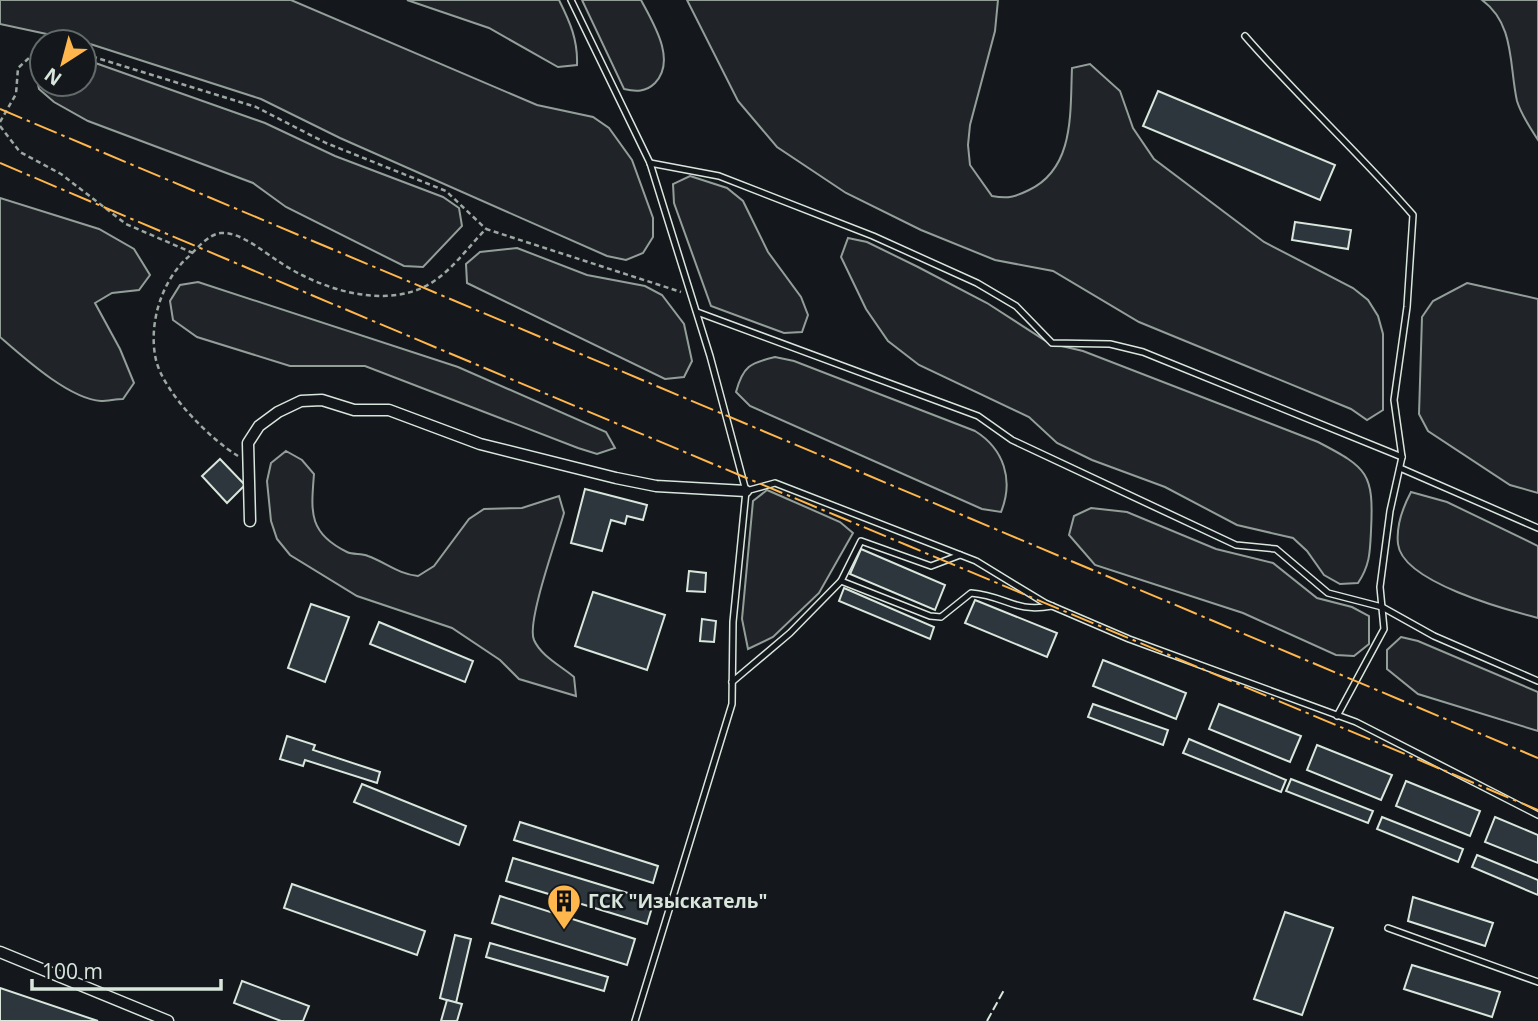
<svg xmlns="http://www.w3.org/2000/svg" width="1538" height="1021" font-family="'Open Sans',sans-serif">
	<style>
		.green { fill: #202428; stroke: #939e99; stroke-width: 2 }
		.building { fill: #2c363c; stroke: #d8e6dc; stroke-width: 2 }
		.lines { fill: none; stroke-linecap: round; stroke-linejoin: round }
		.lane-casing { stroke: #d8e6dc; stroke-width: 8 }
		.street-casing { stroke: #d8e6dc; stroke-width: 13 }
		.path { stroke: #9da8a2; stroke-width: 2.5; stroke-dasharray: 5 3.5; stroke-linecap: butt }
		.lane { stroke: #14181c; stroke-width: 5 }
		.street { stroke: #14181c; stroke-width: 10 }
		.fence { stroke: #d8e6dc; stroke-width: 2; stroke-dasharray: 9 3.5; stroke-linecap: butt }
		.power { stroke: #ffb74d; stroke-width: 2; stroke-dasharray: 24 5 3.5 5; stroke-linecap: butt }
		.labels { text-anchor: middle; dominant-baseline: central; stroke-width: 5; stroke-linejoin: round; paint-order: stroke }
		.poi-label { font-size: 19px; font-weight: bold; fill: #d8e6dc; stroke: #14181c; text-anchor: start }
	</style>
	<rect width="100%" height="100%" fill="#14181c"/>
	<g class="green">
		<path d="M0,0H291L537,105L593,117L609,128L632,160L653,218V237L643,253L626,260L607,256L340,138L261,99L84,42L0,24Z"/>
		<path d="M407,0H559C570,22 578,40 577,65L558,67L489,28Z"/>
		<path d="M582,0H641C653,23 677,60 655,83C646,92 636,92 624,89Z"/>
		<path d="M687,0H998L995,31L970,125L968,145L970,165L992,196C1008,199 1015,197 1029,190C1075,168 1070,112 1072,68L1090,64L1120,91L1133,128L1154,159L1264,242L1353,288L1368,300L1378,316L1383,334V410L1367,420L1351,409L1139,322L1053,271L995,260L921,230L846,193L777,147L738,101Z"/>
		<path d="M1482,0H1538V140C1530,128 1521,114 1517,101C1509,65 1515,24 1482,0Z"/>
		<path d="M84,59L265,123L335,156L443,197L459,208L462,226L423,267L404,266L286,207L253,183L88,121L54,102L39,89L35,70L42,63V84H84Z"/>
		<path d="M690,176L727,188L743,201L768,252L801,297L808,315L802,332L784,333L711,306L674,203L673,184Z"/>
		<path d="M0,198L99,229L134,249L150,275L139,290L112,293L95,303L120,349L134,383L123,399C116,399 108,401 101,401C69,399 23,357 0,337Z"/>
		<path d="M848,238L867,242L918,267L987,303L1049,343L1083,351L1318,442C1368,468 1374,473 1371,531C1370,552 1370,565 1358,583L1340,584L1324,575L1307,551L1293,538L1237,525L1165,487L1092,460L1057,443L1029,417L919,365L888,341L866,309L841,257Z"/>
		<path d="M517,248L587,275L645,286L662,295L684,324L692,361L684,377L665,379L467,283L466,264L480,252Z"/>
		<path d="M198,282L458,367L606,432L615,448L597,454L578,448L365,366H290L197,337L173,320L170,301L180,285Z"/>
		<path d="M1467,283L1538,299V493L1510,485L1428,431L1419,414L1422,317L1433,301Z"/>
		<path d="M775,357L794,361L975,431C1004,449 1014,480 1001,512L982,509L750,406L736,392C743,366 750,363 775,357Z"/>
		<path d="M286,451L302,460L314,474C311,512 308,533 347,552C353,555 361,553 368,556C387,563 398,574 418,576L434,566L469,519L484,509L522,508L559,496L564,513C558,535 526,623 534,640C541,656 561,666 574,677L576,696L519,679L500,660L452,628L357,596L290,555L277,539L271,521L267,481L271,463Z"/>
		<path d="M767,490L840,522L853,533L819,593L773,637L748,649L742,619L753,501Z"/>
		<path d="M1411,492L1447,502L1538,546V618C1507,610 1402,582 1398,544C1396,526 1403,507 1411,492Z"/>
		<path d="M1091,508L1127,512L1216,549L1273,563L1317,598L1352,607L1369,616V644L1354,656L1336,655L1243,613L1095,565L1069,535L1074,516Z"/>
		<path d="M1401,637L1418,641L1538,692V731L1418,694L1387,669V650Z"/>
	</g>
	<g class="building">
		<path d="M1158,91L1335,165L1320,200L1143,126Z"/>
		<path d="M1295,222L1351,230L1348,249L1292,240Z"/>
		<path d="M220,459L245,485L227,503L202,476Z"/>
		<path d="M585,489L647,505L643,520L627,516L625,524L611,520L602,551L571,543Z"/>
		<path d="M861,549L945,585L935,610L850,574Z"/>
		<path d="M689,571L706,573L705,592L687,591Z"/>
		<path d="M844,588L934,627L930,639L839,601Z"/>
		<path d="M593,592L665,615L647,670L575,646Z"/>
		<path d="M975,600L1057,633L1047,657L965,623Z"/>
		<path d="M311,604L349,617L325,682L288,668Z"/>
		<path d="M702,619L716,621L714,642L700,641Z"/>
		<path d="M379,622L473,661L465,682L370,644Z"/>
		<path d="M1103,660L1186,693L1176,719L1093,686Z"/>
		<path d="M1093,704L1168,730L1163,745L1088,717Z"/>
		<path d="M1219,704L1301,736L1290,762L1209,729Z"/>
		<path d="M287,736L315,745L313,750L380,772L377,783L305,760L303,766L280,759Z"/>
		<path d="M1189,739L1286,780L1281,792L1183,753Z"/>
		<path d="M1317,745L1392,775L1381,800L1307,770Z"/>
		<path d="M1291,779L1373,811L1368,823L1286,791Z"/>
		<path d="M1406,781L1480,811L1470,836L1396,806Z"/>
		<path d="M362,784L466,826L459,845L354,802Z"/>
		<path d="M1382,817L1463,849L1458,862L1377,829Z"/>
		<path d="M1495,817L1538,835V863L1485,842Z"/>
		<path d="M520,822L658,866L653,883L514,840Z"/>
		<path d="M1477,855L1538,880V895L1472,867Z"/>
		<path d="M513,858L654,901L647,924L506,881Z"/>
		<path d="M292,884L425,931L417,955L284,908Z"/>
		<path d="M500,896L635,939L627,965L492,923Z"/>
		<path d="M1413,897L1493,923L1485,946L1408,921Z"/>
		<path d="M1285,912L1333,928L1302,1015L1254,999Z"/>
		<path d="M455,935L471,939L456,1003L440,998Z"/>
		<path d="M490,943L608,977L604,991L486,957Z"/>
		<path d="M1412,965L1500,992L1492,1017L1404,989Z"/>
		<path d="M242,981L309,1006L303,1021H281L234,1003Z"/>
		<path d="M0,988L98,1021H0Z"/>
		<path d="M447,1000L462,1004L457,1021H441Z"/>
	</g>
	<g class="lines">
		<g class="lane-casing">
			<g id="lane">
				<path d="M571,0L650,163L710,356L746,491L733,622L732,704L635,1021"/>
				<path d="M1245,36C1299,98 1359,153 1413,215L1407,307L1394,400L1402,457L1390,511L1380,587L1384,629L1337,716"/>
				<path d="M650,163L719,176L873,236L977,283L1016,306L1052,343L1110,344L1143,352L1402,457"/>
				<path d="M697,312L978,416L1012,440L1236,545L1276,549L1328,593L1382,607L1434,636L1538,681"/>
				<path d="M1400,468L1538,528"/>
				<path d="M746,491L775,483L976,561L1045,603L1129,639L1356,722L1538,815"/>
				<path d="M841,581L861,541L931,566L960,555"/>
				<path d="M732,682L790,633L841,581L930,616L941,617L971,593C1007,596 1013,613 1052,606"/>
				<path d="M1388,928L1538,982"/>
			</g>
		</g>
		<g class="street-casing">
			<g id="street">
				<path d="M250,521L248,443L259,426L278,412L301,401L322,400L354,410H389L480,444L616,478L656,486L746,491"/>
				<path d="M0,952L168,1021"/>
			</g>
		</g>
		<g class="path">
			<path d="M84,54L256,107L326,143L446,191L486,229"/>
			<path d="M0,122L16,94L18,68L42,46"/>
			<path d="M0,126L20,152L61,174L126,224L193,253"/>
			<path d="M238,456C210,439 164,393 156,360C148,325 161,282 187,258C196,250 208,234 221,233C241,232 262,251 278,261C320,290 392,313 437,279C455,266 470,245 486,229L681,292"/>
		</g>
		<use href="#lane" class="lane"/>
		<use href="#street" class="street"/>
		<path class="fence" d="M987,1021L1004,990"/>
		<g class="power">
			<path d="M0,109L1538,758"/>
			<path d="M0,163C512,381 1025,594 1538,810"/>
		</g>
	</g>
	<defs>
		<g id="building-pin" transform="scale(1.75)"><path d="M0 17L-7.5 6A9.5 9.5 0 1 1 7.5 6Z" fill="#ffb74d" stroke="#14181c"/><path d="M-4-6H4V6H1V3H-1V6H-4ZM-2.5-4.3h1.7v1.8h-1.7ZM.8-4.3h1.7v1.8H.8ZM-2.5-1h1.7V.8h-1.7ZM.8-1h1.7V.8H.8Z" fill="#111"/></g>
	</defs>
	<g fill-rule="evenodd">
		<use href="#building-pin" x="564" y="901"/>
	</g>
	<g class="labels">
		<g class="poi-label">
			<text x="588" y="901">ГСК "Изыскатель"</text>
		</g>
	</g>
	<g transform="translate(63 63) rotate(216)"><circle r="33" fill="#14181c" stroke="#626a69" stroke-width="2"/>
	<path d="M0-5L12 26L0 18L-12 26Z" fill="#ffb74d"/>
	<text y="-10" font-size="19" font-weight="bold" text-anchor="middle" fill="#d8e6dc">N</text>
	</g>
	<path d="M32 979v10h189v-10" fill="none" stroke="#d8e6dc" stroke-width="3.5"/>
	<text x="42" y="979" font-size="21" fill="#d8e6dc" stroke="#14181c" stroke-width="5" paint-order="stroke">100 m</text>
</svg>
